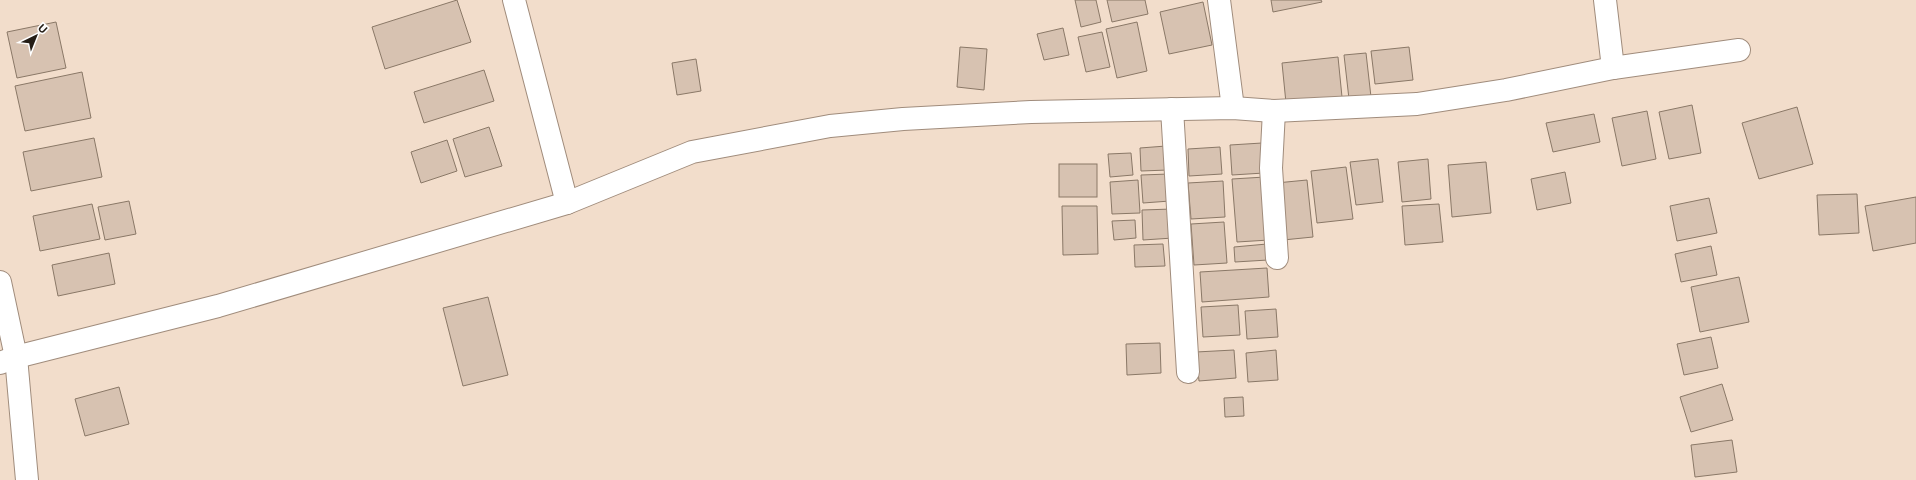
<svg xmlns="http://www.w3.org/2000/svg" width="1916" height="480" font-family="'Noto Sans',sans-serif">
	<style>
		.building { fill: #d7c2b1; stroke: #8a7867 }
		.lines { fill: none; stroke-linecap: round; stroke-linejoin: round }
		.minor-casing { stroke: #a08c7c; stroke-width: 24 }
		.minor { stroke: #fff; stroke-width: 22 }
	</style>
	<rect width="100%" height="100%" fill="#f2ddcb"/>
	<g class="building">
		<path d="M457,0L471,42L385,69L372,27Z"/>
		<path d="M1075,0H1096L1101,22L1081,27Z"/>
		<path d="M1107,0H1145L1148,14L1112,22Z"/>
		<path d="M1271,0H1321L1322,2L1273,12Z"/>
		<path d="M1203,2L1212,45L1169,54L1160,12Z"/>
		<path d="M56,22L66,68L17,78L7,32Z"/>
		<path d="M1137,22L1147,71L1117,78L1106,29Z"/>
		<path d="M1063,28L1069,55L1044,60L1037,34Z"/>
		<path d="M1102,32L1110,67L1086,72L1078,37Z"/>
		<path d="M960,47L987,49L984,90L957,87Z"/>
		<path d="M1409,47L1413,80L1375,84L1371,51Z"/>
		<path d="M1366,53L1371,97L1349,99L1344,55Z"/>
		<path d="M1338,57L1342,97L1286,103L1282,63Z"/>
		<path d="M696,59L701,91L677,95L672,63Z"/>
		<path d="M484,70L494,101L424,123L414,92Z"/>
		<path d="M82,72L91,118L25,131L15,86Z"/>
		<path d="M1692,105L1701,153L1669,159L1659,112Z"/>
		<path d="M1797,107L1813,164L1759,179L1742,123Z"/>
		<path d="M1647,111L1656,159L1622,166L1612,118Z"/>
		<path d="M1594,114L1600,142L1553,152L1546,123Z"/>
		<path d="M489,127L502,166L465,177L453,139Z"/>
		<path d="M94,138L102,177L31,191L23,152Z"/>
		<path d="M447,140L457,171L421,183L411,152Z"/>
		<path d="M1262,143L1264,173L1232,175L1230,145Z"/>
		<path d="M1166,146L1168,170L1141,171L1140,148Z"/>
		<path d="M1220,147L1222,174L1189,176L1188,149Z"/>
		<path d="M1131,153L1133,175L1110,177L1108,154Z"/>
		<path d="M1378,159L1383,202L1356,205L1350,162Z"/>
		<path d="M1428,159L1431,199L1402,202L1398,162Z"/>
		<path d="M1486,162L1491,213L1452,217L1448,165Z"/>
		<rect x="1059" y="164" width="38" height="33"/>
		<path d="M1346,167L1353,219L1317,223L1311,171Z"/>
		<path d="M1565,172L1571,203L1537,210L1531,179Z"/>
		<path d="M1169,174L1170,201L1143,203L1141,175Z"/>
		<path d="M1265,177L1269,240L1237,242L1232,179Z"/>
		<path d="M1138,180L1140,213L1112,214L1110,182Z"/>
		<path d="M1307,180L1313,237L1283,240L1276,183Z"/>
		<path d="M1223,181L1225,217L1191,219L1188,183Z"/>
		<path d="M1857,194L1859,233L1819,235L1817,195Z"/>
		<path d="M1916,197V243L1873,251L1865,206Z"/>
		<path d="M1709,198L1717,233L1677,241L1670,206Z"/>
		<path d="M129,201L136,234L105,240L98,207Z"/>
		<path d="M92,204L100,239L40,251L33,216Z"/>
		<path d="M1439,204L1443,242L1405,245L1402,206Z"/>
		<path d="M1062,206H1097L1098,254L1063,255Z"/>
		<path d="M1172,209L1173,238L1143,240L1142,210Z"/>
		<path d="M1135,220L1136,238L1114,240L1112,221Z"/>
		<path d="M1224,222L1227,263L1194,265L1191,224Z"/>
		<path d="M1163,244L1165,266L1135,267L1134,245Z"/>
		<path d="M1267,244L1268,260L1235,262L1234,247Z"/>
		<path d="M1711,246L1717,275L1681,282L1675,254Z"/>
		<path d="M109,253L115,284L58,296L52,265Z"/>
		<path d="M1267,268L1269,297L1202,302L1200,272Z"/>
		<path d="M1739,277L1749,322L1700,332L1691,287Z"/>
		<path d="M488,297L508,375L463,386L443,308Z"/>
		<path d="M1238,305L1240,335L1203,337L1201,307Z"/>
		<path d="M1276,309L1278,337L1247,339L1245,311Z"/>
		<path d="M1711,337L1718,368L1684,375L1677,344Z"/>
		<path d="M1160,343L1161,373L1127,375L1126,344Z"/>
		<path d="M1234,350L1236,378L1199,381L1196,352Z"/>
		<path d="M1276,350L1278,380L1248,382L1246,353Z"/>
		<path d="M1722,384L1733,420L1691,432L1680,397Z"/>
		<path d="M119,387L129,424L85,436L75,399Z"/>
		<path d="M1243,397L1244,416L1225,417L1224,398Z"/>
		<path d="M1732,440L1737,472L1695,477L1691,445Z"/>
	</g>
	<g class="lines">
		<g class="minor-casing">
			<g id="minor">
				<path d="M514,0L567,203"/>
				<path d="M1219,0L1233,108"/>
				<path d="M1605,0L1613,68"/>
				<path d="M1172,109L1188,372"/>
				<path d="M1274,111L1271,168L1277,258"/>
				<path d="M0,282L16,357L27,480"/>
				<path d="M0,363L16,357L218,306L567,203L692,152L830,126L903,119L1031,112L1233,108L1274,111L1417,104L1506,90L1613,68L1739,50"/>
			</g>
		</g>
		<use href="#minor" class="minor"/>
	</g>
	<g transform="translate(36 36) rotate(43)" stroke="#ffffff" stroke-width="3" paint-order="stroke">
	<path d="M0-3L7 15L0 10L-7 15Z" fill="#241d16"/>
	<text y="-6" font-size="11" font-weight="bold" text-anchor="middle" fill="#241d16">U</text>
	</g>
</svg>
